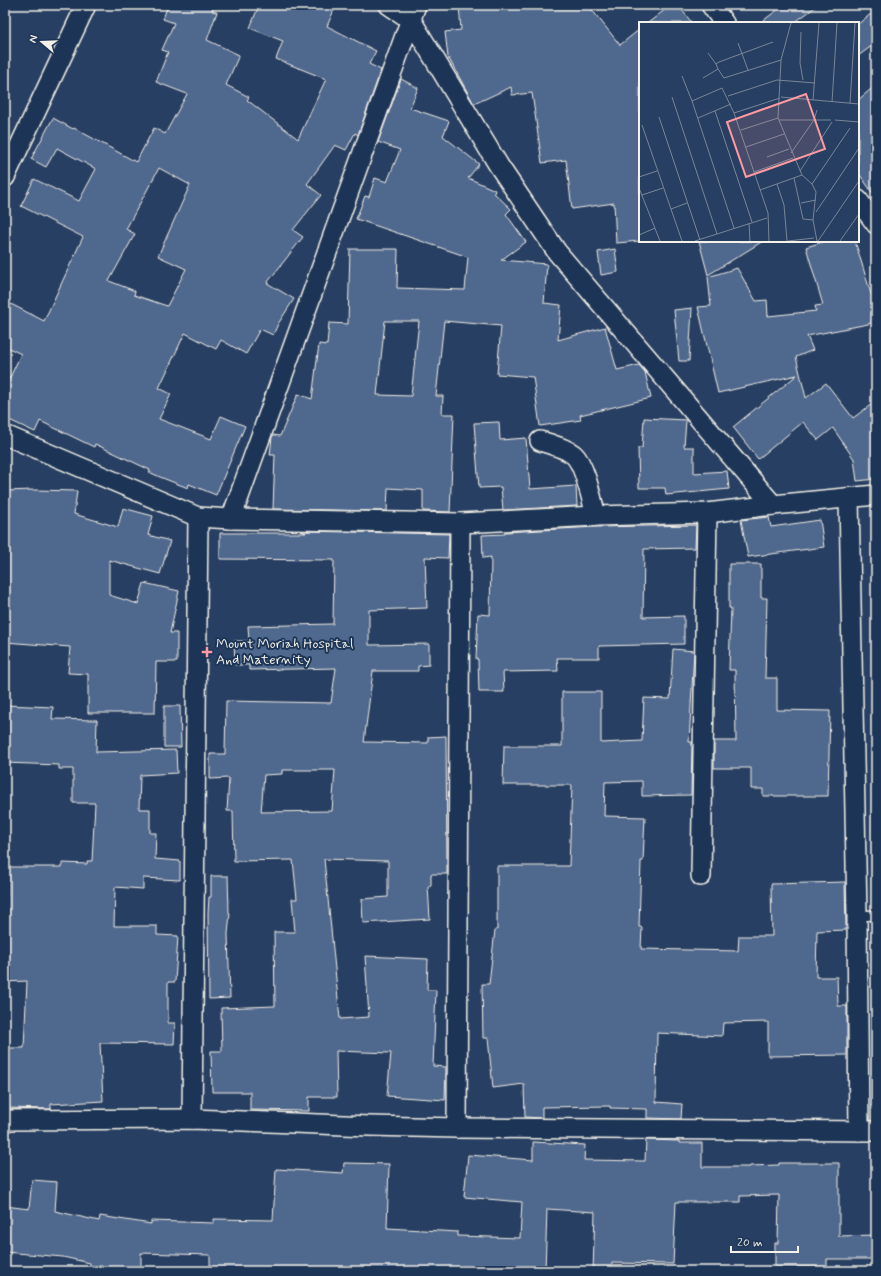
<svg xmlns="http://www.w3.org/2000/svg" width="881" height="1276" font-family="Mynerve,sans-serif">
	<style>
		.building { fill: #50678e; stroke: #f4f1e8; fill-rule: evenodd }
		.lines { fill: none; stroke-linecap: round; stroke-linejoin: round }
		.service-casing { stroke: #f4f1e8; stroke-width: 12 }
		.minor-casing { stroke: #f4f1e8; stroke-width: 22 }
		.service { stroke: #1d3557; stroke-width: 9 }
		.minor { stroke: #1d3557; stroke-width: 19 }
		.poi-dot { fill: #ff9aa2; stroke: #1d3557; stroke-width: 1.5 }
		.labels { text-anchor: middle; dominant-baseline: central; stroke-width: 4; stroke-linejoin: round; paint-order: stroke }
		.poi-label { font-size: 14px; fill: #f4f1e8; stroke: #1d3557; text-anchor: start }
		.inset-road { fill: none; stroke: #798698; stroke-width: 1 }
		.view { fill: #ff9aa2; fill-opacity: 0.15; stroke: #ff9aa2; stroke-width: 2 }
		.inset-edge { fill: none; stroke: #f4f1e8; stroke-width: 2 }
	</style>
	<rect width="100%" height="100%" fill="#273f62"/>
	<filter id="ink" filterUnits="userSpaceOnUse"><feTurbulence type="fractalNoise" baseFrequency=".025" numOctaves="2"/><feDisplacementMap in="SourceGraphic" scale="8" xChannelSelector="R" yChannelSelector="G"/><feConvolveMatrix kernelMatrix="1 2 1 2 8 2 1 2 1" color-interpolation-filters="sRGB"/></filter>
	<g filter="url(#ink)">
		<g class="building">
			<path d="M168,5H214L212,11L217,12L207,40L239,55L226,85L249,97L247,100L298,139L326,79L276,59L283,41L250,28L259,5H322L334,10L327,26L376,51L369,64L381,70L358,135L355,133L346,150L335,145L307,184L321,195L293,230L303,237L267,283L294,299L278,324L273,335L260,329L246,354L221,340L216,349L185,333L159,388L171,394L159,419L211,439L221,416L245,426L216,495L189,484L188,488L160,477L149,472L150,470L95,444L94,447L40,421L35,432L5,418V388L21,354L5,346V301L44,321L83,237L21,206L34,179L79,201L96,169L57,148L46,167L31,159L53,118L73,129L74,128L136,162L154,128L165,134L187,94L156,82L168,52L162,50L174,23L163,19ZM159,168L190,185L158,256L186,269L167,306L134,295L135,291L109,281L135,234L126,229Z"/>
			<path d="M459,5H588L620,45L640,29V241L616,243L614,203L572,209L566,160L542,163L532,93L512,95L511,87L474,104L448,57L445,32L461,30Z"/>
			<path d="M671,5H678L692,23H648Z"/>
			<path d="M784,5H818L794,23H760Z"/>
			<path d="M876,10V43L858,56V24Z"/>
			<path d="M401,79L418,88L410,108L449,121L443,136L479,164L468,178L495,190L494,193L511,209L506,214L526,242L501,260L547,264L544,303L561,305L558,340L605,327L617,370L639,365L645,372L651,398L580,415L581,420L540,426L533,377L497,374L501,326L444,321L436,396H443L442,414H454L450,512L423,511V490L388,488L387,511L273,509L275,455H270L272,437L273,435L280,436L298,394L312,399L319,344L327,345L329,323L348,324L350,249H398L397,288L465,290L468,257L356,219L365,196L369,197L375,178L387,182L400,150L378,142ZM385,321H419L411,396L377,395Z"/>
			<path d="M876,85V198L858,172V100Z"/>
			<path d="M699,241H763L708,275Z"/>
			<path d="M826,241H855L871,294L876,293V320L868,324L807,336L813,350L796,357L806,398L826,383L853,418L876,401V479L857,481L854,459L833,428L818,440L803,422L758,459L733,427L797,375L718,393L698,307L711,306L708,277L737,268L756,301L767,300L768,316L816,311L815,306L823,305L806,247Z"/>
			<path d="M615,249L618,272L601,275L598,252Z"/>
			<path d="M692,308L689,361H679L674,310Z"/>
			<path d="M644,418L686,420L684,447H694V473L727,471L729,489L666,495L665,488H639L638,448H642Z"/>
			<path d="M499,422L500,440L526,438L530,489L576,486L577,506L503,510L501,487L479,488L474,423Z"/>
			<path d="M34,490L77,491L74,514L118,527L123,508L153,516L148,535L170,541L160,574L109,560V595L138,604L144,583L179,591L170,633H177V662H156L155,713H88V674L68,673L70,647L5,642V491Z"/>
			<path d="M769,517L771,527L820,520L824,547L748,557L741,520Z"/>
			<path d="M696,525L695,548L644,549L643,617L684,616V644L599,646V658H557L558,671L503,672L504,692H479L478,659H476L478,614L490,615L491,557L483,558L482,535L505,534V532L596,527Z"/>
			<path d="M301,531L449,534L448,558L425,557L427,608L369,610V645L429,644V665L418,666V671H373L364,742L428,743V737L446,736L447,874H431V886H428L430,919L363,923L362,899L388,897V861L324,859L340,1019L369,1017L365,956L428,959L427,990H436L433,1066L446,1067L445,1100L387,1096L391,1053L336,1051L337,1097H309V1111L250,1110V1092H212L211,1051H222L221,1008L275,1006L274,932H295L292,899H297L293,860L234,861L233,811H227L229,778L210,779V754H225L226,701L331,703L336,668L249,670V665H235L234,641H249L248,626L333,624L334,560L220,559V533H306ZM282,770H335L332,811L261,812L264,775L282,774Z"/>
			<path d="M729,564H761V598H767L765,678H777V710L830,711L828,796H763V789H751V768H714V741H736L735,670H729L731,608H729Z"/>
			<path d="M673,649L694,651L689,742H692L691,795L642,796V781L605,782L604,816L645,817L643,861H641L639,927H642L641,949L738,951L739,936H772L771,884L845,882L846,930L817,931L816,977H837L838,1006H847V1055L768,1056V1022L723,1023L722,1036L657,1033L656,1102L682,1104L681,1119L647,1118V1109L610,1108V1106L542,1107V1118L525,1117L524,1084L493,1088L488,1038H483L482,984H489L495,930H497V866H569L572,785H503L504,746H562V692H601V743L642,741L644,698L670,699Z"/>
			<path d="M5,705L53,707L52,719L97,720L96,752L176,750L177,773L140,775L139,809H150V833H156L155,859L180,861V880L143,878V889L115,887L114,926H157V935L178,936L175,982H168V1023H175L174,1044L100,1043L103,1101L51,1104V1109L5,1108V1048H24L27,981L5,982V896H7V867H62V863L87,864V861H92L95,803H73V769H59V765L5,763Z"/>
			<path d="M164,706H180L181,747H164Z"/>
			<path d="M211,876H228L229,913H230L228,934L230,998L209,999L208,913L209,897H211Z"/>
			<path d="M646,1140L679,1141V1143H702V1167H750V1166L779,1165V1163H839V1236L876,1235V1259H827V1267H775V1243H778L779,1195L740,1196V1202H676L673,1264L612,1263L611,1271H593L595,1212L547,1209L545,1271H210V1255L141,1253V1271H90V1263L63,1257L5,1252V1206L29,1209L32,1180L57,1182L55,1211L99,1221L100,1216L151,1224V1221L214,1223V1219L273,1220L276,1169L343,1173L344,1163L389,1164L387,1228L458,1232V1236L520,1238L522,1202L464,1197L468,1155L533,1160V1142L585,1145L584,1160L645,1161Z"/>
		</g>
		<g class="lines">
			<g class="service-casing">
				<path id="service" d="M857,916L876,915"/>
			</g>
			<g class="minor-casing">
				<g id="minor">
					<path d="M389,5L411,20L499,166L557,252L773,505"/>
					<path d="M711,5L724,23"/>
					<path d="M5,177L86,5"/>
					<path d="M858,200L876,224"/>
					<path d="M5,435L198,517L231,519L460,523L596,516L707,513L773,505L876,495"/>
					<path d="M540,441C550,444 566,448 574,455C585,465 592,501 596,516"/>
					<path d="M849,498L857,916L859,1131"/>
					<path d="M231,519L416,5"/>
					<path d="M701,876L707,513"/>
					<path d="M192,1119L198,517"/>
					<path d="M5,1120L192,1119L369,1126L457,1128L876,1131"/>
					<path d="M457,1128L460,523"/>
				</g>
			</g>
			<use href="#service" class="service"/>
			<use href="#minor" class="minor"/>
		</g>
	</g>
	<path class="poi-dot" d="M205 646h4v4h4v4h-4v4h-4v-4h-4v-4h4z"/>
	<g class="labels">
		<g class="poi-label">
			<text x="216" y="644">Mount Moriah Hospital<tspan x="216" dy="16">And Maternity</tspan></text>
		</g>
	</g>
	<g transform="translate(639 22)">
		<rect width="220" height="220" fill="#273f62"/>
		<path class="inset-road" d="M152,1L142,38L139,96L163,153L173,162L177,170L174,198L178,219M162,10L161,41L164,58M134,20L80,40L77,42L79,47L85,56L142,38M99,21L109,48M69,31L77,42M43,54L53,79M64,56L79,47M89,74L138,58L176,61M33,75L78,212M142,75L220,82M174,78L180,1M193,80L198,1M211,81L216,1M76,89L113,200M95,91L141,76M20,95L61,218M59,96L92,82M140,98H192M196,98L220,100M3,103L43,219M102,108L139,96M107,125L145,112M152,131L175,98L178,88M128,135L150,127M161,149L193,100M115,150L154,136M0,155L18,149M155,156L164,197L174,198M138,162L145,183L148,219M173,162L211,106M0,166L21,219M121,168L163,153M3,173L24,166M162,181L177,178M32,187L48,181M177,190L220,126M110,201L111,219M95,206L53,79L83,66L95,91L129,191L130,219M0,213L16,206M56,219L128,196M149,219L175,216M179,219L220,159M201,219L220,192"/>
		<path class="view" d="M167,72L186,127L107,155L88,100Z"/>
		<rect width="220" height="220" class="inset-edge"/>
	</g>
	<rect width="881" height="1276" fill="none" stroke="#1d3557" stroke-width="20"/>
	<rect x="10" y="10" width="861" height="1256" fill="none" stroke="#f4f1e8" stroke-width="1.5" filter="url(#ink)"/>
	<g transform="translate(42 42) rotate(289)" stroke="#1d3557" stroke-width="3" paint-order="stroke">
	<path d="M0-3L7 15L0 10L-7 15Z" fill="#f4f1e8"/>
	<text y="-6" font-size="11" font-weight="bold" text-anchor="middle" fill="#f4f1e8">N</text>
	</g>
	<path d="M731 1246v6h67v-6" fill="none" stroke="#f4f1e8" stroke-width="2"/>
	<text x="737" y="1246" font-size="12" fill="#f4f1e8" stroke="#1d3557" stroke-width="3" paint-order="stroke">20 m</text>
</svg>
